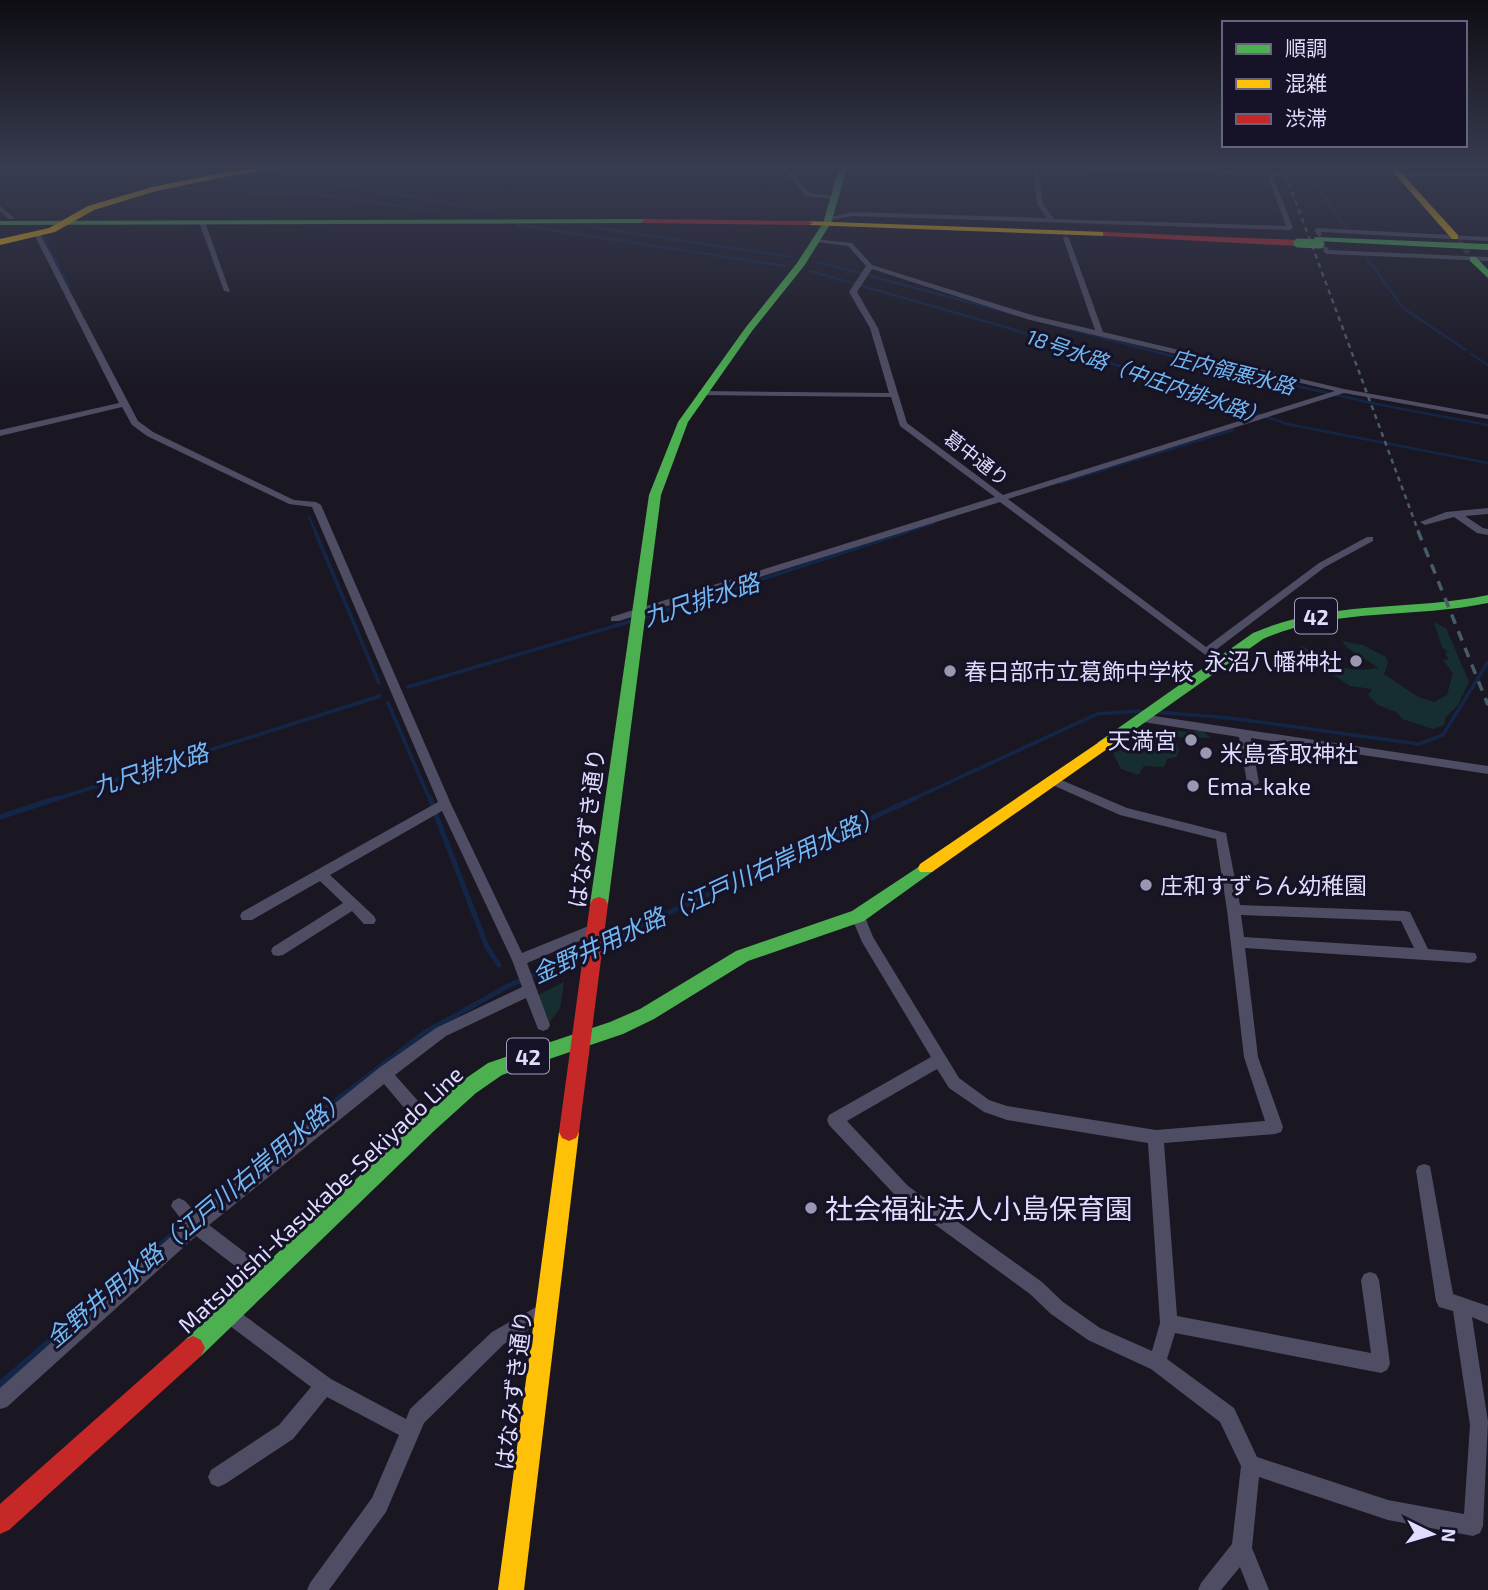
<svg xmlns="http://www.w3.org/2000/svg" width="1488" height="1590" font-family="'Exo 2','Noto Sans JP',sans-serif">
	<style>
		.green { fill: #162e2f }
		.lines { fill: none; stroke-linecap: round; stroke-linejoin: round }
		.stream-far3 { stroke: #142648; stroke-width: 2.5 }
		.stream-far2 { stroke: #142648; stroke-width: 3.5 }
		.stream-far1 { stroke: #142648; stroke-width: 5 }
		.stream { stroke: #142648; stroke-width: 6 }
		.street-tunnel { stroke: #383544; stroke-width: 6; stroke-dasharray: 6 3.5; stroke-linecap: butt }
		.street { fill: #4e4d63; fill-rule: evenodd }
		.fast { fill: #4caf50; fill-rule: evenodd }
		.slow { fill: #ffc107; fill-rule: evenodd }
		.jam { fill: #c62828; fill-rule: evenodd }
		.rail-far1 { stroke: #485b6a; stroke-width: 2.5; stroke-dasharray: 5 4.5; stroke-linecap: butt }
		.rail { stroke: #485b6a; stroke-width: 3.5; stroke-dasharray: 10 8; stroke-linecap: butt }
		.fast-bridge { stroke: #4caf50; stroke-width: 9 }
		.poi-dot { fill: #9a97b1; stroke: #161228; stroke-width: 2.5 }
		.labels { text-anchor: middle; dominant-baseline: central; stroke-width: 6; stroke-linejoin: round; paint-order: stroke }
		.far-street-label { font-size: 19px; fill: #dfdcfd; stroke: #161228 }
		.far-water-label { font-size: 21px; font-style: italic; fill: #71b8f5; stroke: #161228 }
		.shield { fill: #161228; stroke: #a39fbd; stroke-width: 2 }
		.shield-label { font-size: 21px; font-weight: bold; fill: #dfdcfd }
		.poi-label { font-size: 23px; fill: #dfdcfd; stroke: #161228; text-anchor: start }
		.street-label { font-size: 23px; fill: #dfdcfd; stroke: #161228 }
		.water-label { font-size: 24px; font-style: italic; fill: #71b8f5; stroke: #161228 }
		.near-poi-label { font-size: 28px; fill: #dfdcfd; stroke: #161228; text-anchor: start }
	</style>
	<rect width="100%" height="100%" fill="#1a1723"/>
	<g class="green">
		<path d="M1434,622L1446,628L1469,682L1458,705L1445,718L1444,725L1433,729L1402,719L1398,713L1378,705L1368,695L1372,689L1350,686L1299,652L1301,645C1331,663 1341,674 1378,668C1368,659 1348,652 1342,641L1363,645L1386,657L1388,663L1384,674L1418,697L1434,702L1447,695L1453,673L1443,660L1449,659L1445,654L1448,652L1442,647Z"/>
		<path d="M1161,728L1187,732L1202,730L1211,738L1175,737L1179,751L1176,757L1167,759L1164,767L1144,766L1138,775L1121,769L1113,753L1148,740Z"/>
		<path d="M564,982L560,1008L549,1023L538,995Z"/>
	</g>
	<g class="lines">
		<g class="stream-far3">
			<path d="M139,165L146,183L160,187"/>
			<path d="M165,165L169,175L202,178"/>
			<path d="M1096,165L1152,168"/>
			<path d="M1310,177L1347,229"/>
			<path d="M218,179L323,181L491,211"/>
			<path d="M172,188L313,194L436,211"/>
			<path d="M518,225L785,266"/>
			<path d="M591,227L792,257"/>
			<path d="M43,237L70,288"/>
			<path d="M1367,258L1403,308L1466,350"/>
			<path d="M818,262L1209,366L1376,404L1488,425"/>
			<path d="M1484,265L1488,269"/>
			<path d="M810,271L1012,329L1287,424L1488,463"/>
			<path d="M1471,354L1488,365"/>
			<path d="M1060,483L1233,430"/>
			<path d="M309,517L316,533"/>
			<path d="M903,533L934,523"/>
		</g>
		<g class="stream-far2">
			<path d="M315,531L379,683"/>
			<path d="M643,618L909,531"/>
			<path d="M408,687L635,620"/>
			<path d="M388,703L430,800"/>
			<path d="M1156,712L1230,718L1419,744L1443,735L1488,662"/>
			<path d="M53,800L380,696"/>
			<path d="M911,800L1097,714L1141,711"/>
		</g>
		<g class="stream-far1">
			<path d="M430,798L433,806"/>
			<path d="M436,815L487,947L499,965"/>
			<path d="M0,817L58,798"/>
			<path d="M599,945L915,798"/>
			<path d="M278,1145L424,1033L508,986L585,952"/>
		</g>
		<g class="stream">
			<path d="M194,1216L280,1143"/>
			<path d="M0,1384L187,1222"/>
		</g>
		<path class="street-tunnel" d="M1459,241L1470,255"/>
		<g class="street">
			<path d="M779,165H785L810,193L840,197L837,199L806,196Z"/>
			<path d="M1021,165H1083L1306,173L1488,172V176H1273L1293,228L1290,230L852,216L830,220L827,218L852,212L1047,218L1037,204L1032,167ZM1038,167L1267,175L1286,226L1054,219L1043,204Z"/>
			<path d="M0,206L13,217V219H9L0,211Z"/>
			<path d="M202,220L205,222L230,292L224,291L199,222Z"/>
			<path d="M1317,228L1488,237V241L1321,232L1322,235L1319,237L1314,230Z"/>
			<path d="M37,232L40,234L138,421L153,432L294,500L316,502L321,505L451,804L522,953L596,923L601,924L603,928L601,932L527,963L550,1025L548,1029L543,1031L538,1029L526,998L446,1036L395,1075L434,1119L436,1124L434,1129L428,1131L422,1129L384,1084L209,1225L272,1273L275,1279L272,1285L266,1287L260,1285L196,1236L7,1407L0,1409V1388L185,1224L171,1206L173,1201L179,1198L185,1201L197,1214L379,1068L436,1028L522,987L512,960L442,811L330,875L374,916L376,920L374,924H364L352,911L283,955L278,956L273,955L271,951L273,947L343,903L320,881L252,920H242L240,916L242,912L438,802L312,507L289,504L147,436L132,425L122,407L0,436V430L119,403L34,234Z"/>
			<path d="M1066,236L1069,238L1103,332L1344,389L1488,415V419L1344,393L1008,499L1206,647L1319,563L1367,537H1373V541L1325,567L1213,652L1224,662L1219,665L1000,502L619,621H611V617L995,497L900,426L891,397L699,395L698,393L702,391L889,393L870,328L849,292L866,266L848,246L817,242L814,240L815,239L852,243L872,265L1035,316L1095,330L1063,238ZM872,269L1030,320L1335,391L1003,495L907,423L878,328L857,292Z"/>
			<path d="M1323,247H1327L1329,250L1488,257V261L1327,254L1324,252Z"/>
			<path d="M1488,508V514L1465,516L1483,528L1488,529V535L1477,533L1454,517L1425,525L1420,522L1446,512Z"/>
			<path d="M1141,714L1488,766V774L1251,738L1259,783L1253,787L1247,783L1239,737L1137,721L1135,718Z"/>
			<path d="M1052,776L1127,808L1226,833L1240,905L1405,911L1410,912L1428,949L1475,953L1477,957L1475,961L1470,963L1245,948L1258,1057L1283,1127L1281,1132L1275,1134L1164,1143L1177,1316L1371,1353L1361,1280L1364,1274L1370,1272L1376,1274L1379,1280L1390,1364L1387,1370L1381,1373L1175,1333L1167,1359L1234,1408L1257,1457L1388,1500L1464,1514L1470,1425L1453,1311L1439,1307L1436,1301L1416,1171L1418,1166L1424,1164L1430,1166L1453,1294L1488,1306V1324L1472,1317L1488,1422L1483,1526L1480,1533L1473,1536L1388,1520L1259,1477L1252,1548L1269,1590H1249L1240,1567L1221,1590H1198L1201,1583L1232,1544L1241,1466L1220,1422L1151,1369L1088,1340L1051,1314L1030,1294L896,1196L829,1125L827,1120L829,1115L931,1057L862,942L851,916L853,912H863L873,937L959,1078L989,1100L1007,1106L1156,1130L1265,1121L1244,1057L1227,910L1216,839L1120,815L1048,783L1046,780L1048,777ZM1241,915L1401,921L1414,948L1244,937ZM937,1069L949,1088L984,1112L1007,1120L1148,1143L1160,1323L1152,1351L1100,1328L1063,1302L1042,1282L908,1186L847,1121Z"/>
			<path d="M802,838C809,841 814,849 817,856L816,859H806L796,843L797,840Z"/>
			<path d="M545,1302L551,1305L554,1311L551,1317L504,1344L424,1423L386,1512L329,1590H307L310,1583L372,1498L399,1435L327,1397L293,1439L225,1484L218,1487L211,1484L208,1477L211,1470L279,1425L311,1387L222,1320L219,1314L222,1308L228,1305L234,1308L331,1379L406,1419L410,1409L492,1332Z"/>
		</g>
		<g class="fast">
			<path d="M840,165H848L831,223L804,266L752,331L688,422L661,495L608,904L605,909H593L590,904L649,495L678,422L746,327L797,263L823,223Z"/>
			<path d="M647,219L644,223L0,225V221Z"/>
			<path d="M1315,237L1488,244V250L1318,241L1314,239Z"/>
			<path d="M1470,257H1476L1488,270V278L1470,261Z"/>
			<path d="M1488,595V603C1412,619 1335,607 1263,639L1110,747L1105,748L1097,743L1253,633C1332,599 1407,612 1488,595Z"/>
			<path d="M926,862L932,864L934,868L932,872L864,921L748,961L654,1019L623,1034L502,1075L476,1093L435,1130L201,1356L193,1360L185,1356L181,1348L185,1340L421,1118L462,1081L488,1063L610,1022L640,1009L736,951L852,911Z"/>
		</g>
		<g class="slow">
			<path d="M279,165H303L228,176L156,191L94,210L55,232L0,245V239L49,228L88,206L152,187L228,172Z"/>
			<path d="M1387,165H1394L1458,235V239H1452Z"/>
			<path d="M806,221L1106,232L1110,234L1106,236L809,225Z"/>
			<path d="M1105,738L1110,739L1113,743L1110,747L932,872H920L918,868L920,864Z"/>
			<path d="M569,1123L576,1126L579,1132L524,1590H498L559,1132L562,1126Z"/>
		</g>
		<g class="jam">
			<path d="M644,219L809,221L813,223L809,225L641,223Z"/>
			<path d="M1103,232L1298,240L1302,243L1298,246L1106,236H1103Z"/>
			<path d="M599,897L605,899L608,904L579,1132L576,1138L569,1141L562,1138L559,1132L590,904L593,899Z"/>
			<path d="M193,1336L201,1340L205,1348L201,1356L9,1530L0,1534V1504L185,1340Z"/>
		</g>
		<path class="rail-far1" d="M1282,165L1419,533"/>
		<path class="rail" d="M1418,531L1488,705"/>
		<path class="fast-bridge" d="M1298,243L1320,244"/>
	</g>
	<linearGradient id="sky" x2="0" y2="1"><stop stop-color="#0e0d13"/><stop offset="0.43" stop-color="#383c50"/><stop offset="1" stop-color="#383c50" stop-opacity="0"/></linearGradient>
	<rect width="1488" height="388" fill="url(#sky)"/>
	<g class="poi-dot">
		<circle cx="1356" cy="661" r="7"/>
		<circle cx="950" cy="671" r="7"/>
		<circle cx="1191" cy="740" r="7"/>
		<circle cx="1206" cy="753" r="7"/>
		<circle cx="1193" cy="786" r="7"/>
		<circle cx="1146" cy="885" r="7"/>
		<circle cx="811" cy="1208" r="7"/>
	</g>
	<g class="labels">
		<g class="far-street-label">
			<text transform="translate(977 458) rotate(38)">葛中通り</text>
		</g>
		<g class="far-water-label">
			<text transform="translate(1233 371) rotate(14)">庄内領悪水路</text>
			<text transform="translate(1147 376) rotate(19)">18号水路（中庄内排水路）</text>
		</g>
		<g class="shield">
			<rect x="1295" y="598.5" width="42" height="35" rx="5"/>
			<rect x="507" y="1038.5" width="42" height="35" rx="5"/>
		</g>
		<g class="shield-label">
			<text x="1316" y="616">42</text>
			<text x="528" y="1056">42</text>
		</g>
		<g class="poi-label">
			<text x="1342" y="661" text-anchor="end">永沼八幡神社</text>
			<text x="964" y="671">春日部市立葛飾中学校</text>
			<text x="1177" y="740" text-anchor="end">天満宮</text>
			<text x="1220" y="753">米島香取神社</text>
			<text x="1207" y="786">Ema-kake</text>
			<text x="1160" y="885">庄和すずらん幼稚園</text>
		</g>
		<g class="street-label">
			<text transform="translate(586 828) rotate(-83)">はなみずき通り</text>
			<text transform="translate(320 1199) rotate(-43)">Matsubishi-Kasukabe-Sekiyado Line</text>
			<text transform="translate(513 1390) rotate(-83)">はなみずき通り</text>
		</g>
		<g class="water-label">
			<text transform="translate(701 599) rotate(-18)">九尺排水路</text>
			<text transform="translate(150 769) rotate(-18)">九尺排水路</text>
			<text transform="translate(707 894) rotate(-25)">金野井用水路（江戸川右岸用水路）</text>
			<text transform="translate(196 1218) rotate(-40)">金野井用水路（江戸川右岸用水路）</text>
		</g>
		<g class="near-poi-label">
			<text x="825" y="1208">社会福祉法人小島保育園</text>
		</g>
	</g>
	<rect x="1222" y="21" width="245" height="126" fill="#161228" stroke="#66637d" stroke-width="2"/>
	<rect x="1236" y="44" width="35" height="10" fill="#4caf50" stroke="#66637d" stroke-width="2"/>
	<text x="1285" y="56" font-size="21" fill="#dfdcfd">順調</text>
	<rect x="1236" y="79" width="35" height="10" fill="#ffc107" stroke="#66637d" stroke-width="2"/>
	<text x="1285" y="91" font-size="21" fill="#dfdcfd">混雑</text>
	<rect x="1236" y="114" width="35" height="10" fill="#c62828" stroke="#66637d" stroke-width="2"/>
	<text x="1285" y="126" font-size="21" fill="#dfdcfd">渋滞</text>
	<g transform="translate(1432 1534) rotate(95)" stroke="#161228" stroke-width="5" paint-order="stroke">
	<path d="M0-5L12 26L0 18L-12 26Z" fill="#dfdcfd"/>
	<text y="-10" font-size="19" font-weight="bold" text-anchor="middle" fill="#dfdcfd">N</text>
	</g>
</svg>
